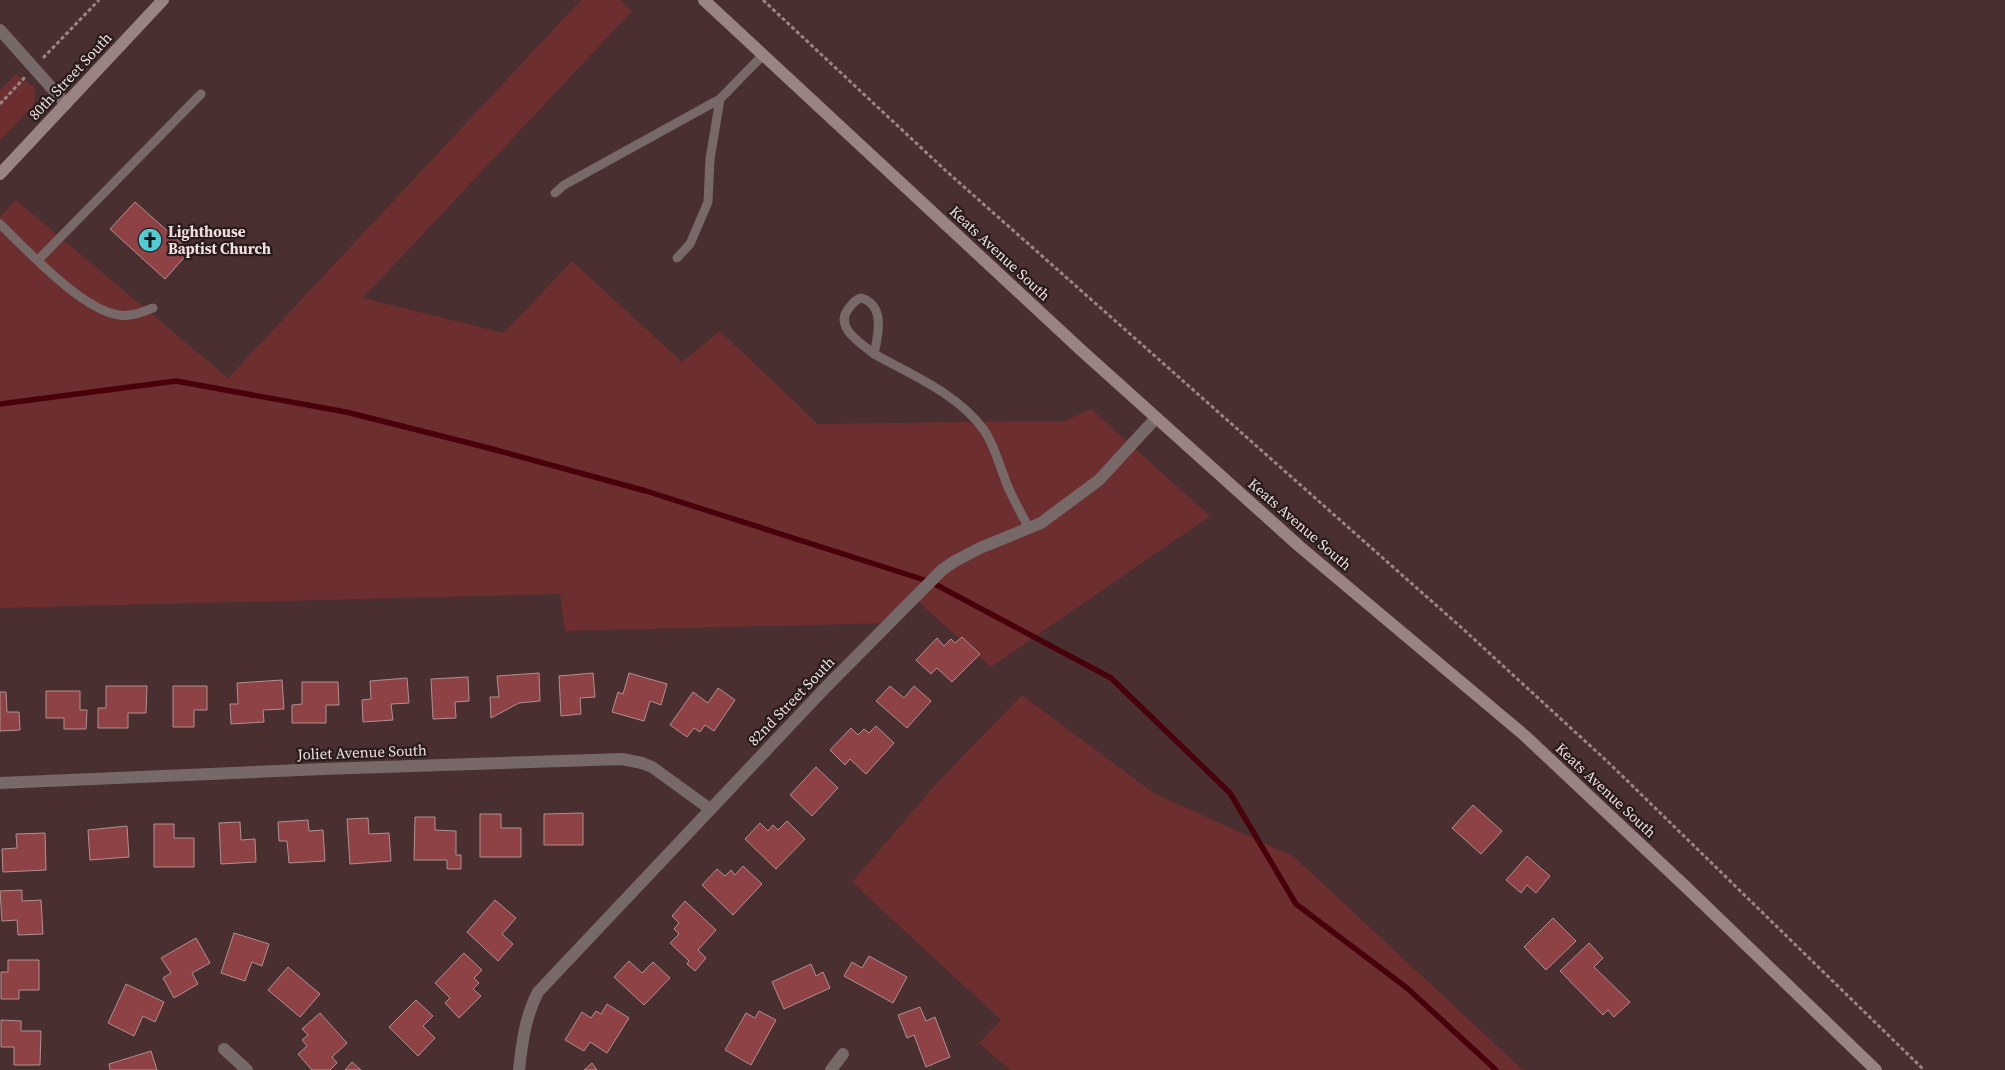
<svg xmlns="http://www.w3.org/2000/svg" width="2005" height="1070" font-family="'Source Serif 4',serif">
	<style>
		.green { fill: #6d2e30 }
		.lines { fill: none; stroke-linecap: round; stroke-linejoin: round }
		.stream { stroke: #48000b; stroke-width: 5.5 }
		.building { fill: #8f4245; stroke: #b0908f }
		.path { stroke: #9a8585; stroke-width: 3; stroke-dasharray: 4 2.5; stroke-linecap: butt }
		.service { stroke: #766968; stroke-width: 9 }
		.minor { stroke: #766968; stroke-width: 12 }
		.secondary { stroke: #998483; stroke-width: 12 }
		.labels { text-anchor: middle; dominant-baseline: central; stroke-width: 4.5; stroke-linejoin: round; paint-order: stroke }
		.street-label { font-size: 15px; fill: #f0dfdf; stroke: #271b1b }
		.poi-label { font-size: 15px; font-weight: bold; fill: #f0dfdf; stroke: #271b1b; text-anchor: start }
	</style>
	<rect width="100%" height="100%" fill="#492f2f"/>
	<g class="green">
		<path d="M581,0H620L632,11L363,298L504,333L572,261L682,362L720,331L818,424L1065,421L1091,409L1210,516L991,667L914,598L889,623L565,631L560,594L0,608V217L16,200L228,378Z"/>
		<path d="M16,74L35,88L34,105L0,140V90Z"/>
		<path d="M1022,695L1155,794L1293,856L1523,1070H1010L979,1043L1001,1020L852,882L936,784Z"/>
	</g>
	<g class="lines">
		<path class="stream" d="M0,404L176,381L346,412L481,446L646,491L931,582L1111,678L1230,793L1296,904L1407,988L1496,1070"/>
	</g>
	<g class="building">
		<path d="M135,202L190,251L165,279L110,229Z"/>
		<path d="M962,637L980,654L952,682L937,668L931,674L916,660L937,638L944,646L951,639L955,643Z"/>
		<path d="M539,673L540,701L519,703L491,718L490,697H499L497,676Z"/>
		<path d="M593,673L595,697L580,698L581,714L561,716L559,676Z"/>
		<path d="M629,673L667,684L661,705L650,701L644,721L612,712L618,692L623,694Z"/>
		<path d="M468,677L469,701L455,702L456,718L433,719L431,679Z"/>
		<path d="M407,678L409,703L391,704L393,720L363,722L362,700L371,699L370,681Z"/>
		<path d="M282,680L284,709L263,710L264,722L231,724L230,704H238L237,683Z"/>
		<path d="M302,682H338L339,705H326V723H292V705L302,704Z"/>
		<path d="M106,686H147L146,713H128V728H98V708H106Z"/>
		<path d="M173,686H207V710H194V727H173Z"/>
		<path d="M890,686L904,698L914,686L931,701L907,728L876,701Z"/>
		<path d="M718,688L735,700L714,731L705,725L700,732L694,728L687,737L670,725L693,692L708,703Z"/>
		<path d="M46,691H80V710H87L86,729H64V718H46Z"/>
		<path d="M0,692H6L7,712H19L20,730L0,731Z"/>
		<path d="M876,726L894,743L866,774L850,759L845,765L830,750L851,728L858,735L864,729L869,733Z"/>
		<path d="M816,767L838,788L812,816L790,795Z"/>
		<path d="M1473,805L1502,831L1481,854L1452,828Z"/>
		<path d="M583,813V845H544V814Z"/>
		<path d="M480,814H501V828H521V857H480Z"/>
		<path d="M415,817H435V830L456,831V855H461V869H447V860H414Z"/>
		<path d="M368,818L369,834L389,833L391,861L350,864L347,819Z"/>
		<path d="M308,820L309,831L323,830L325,861L289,863L287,841H279L278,822Z"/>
		<path d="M787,821L805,839L776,869L745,839L760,823L768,831L773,825L778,830Z"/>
		<path d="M240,822L241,840L255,839L256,862L221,864L219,823Z"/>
		<path d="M154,824H174V838H194V867H154Z"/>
		<path d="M127,826L129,857L90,860L88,830Z"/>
		<path d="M45,833L46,870L3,872L2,849L17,848L16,834Z"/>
		<path d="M1527,856L1550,876L1536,893L1527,885L1521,893L1506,880Z"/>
		<path d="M743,866L762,884L733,915L702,885L717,869L725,876L731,870L735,875Z"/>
		<path d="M22,890V901L41,900L43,934L18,935L17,920L2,921L0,891Z"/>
		<path d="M495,900L516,918L502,934L513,944L498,961L467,932Z"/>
		<path d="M685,901L716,930L698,950L706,958L695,971L687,964L689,961L670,943L679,934L674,929L679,923L672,916Z"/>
		<path d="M1553,918L1576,941L1546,970L1524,947Z"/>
		<path d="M234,933L269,944L262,966L252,962L245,981L221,973Z"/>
		<path d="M196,938L210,963L192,973L198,984L174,998L163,978L171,973L161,958Z"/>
		<path d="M1589,943L1603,958L1594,967L1630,1002L1614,1017L1608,1010L1603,1015L1560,971Z"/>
		<path d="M464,953L482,970L474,978L479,983L473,989L481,996L459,1018L445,1003L450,998L435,983Z"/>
		<path d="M869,956L907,977L893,1003L844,976L852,962L862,968Z"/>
		<path d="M8,960H39V990H19V999H1V972H8Z"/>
		<path d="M629,961L642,973L653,962L670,978L644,1005L614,977Z"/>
		<path d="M811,964L816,976L823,972L830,988L784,1009L772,982Z"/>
		<path d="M288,967L320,994L300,1017L268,990Z"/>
		<path d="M126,984L164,1002L155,1022L143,1016L134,1036L108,1023Z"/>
		<path d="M416,1000L433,1016L423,1026L435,1038L418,1056L389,1027Z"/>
		<path d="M607,1004L629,1018L607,1053L590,1042L584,1051L565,1040L582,1012L591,1018L596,1011L601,1014Z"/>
		<path d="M920,1007L926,1021L935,1017L950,1057L926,1067L914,1035L907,1038L898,1015Z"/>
		<path d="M759,1011L776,1020L751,1065L725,1050L746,1013L755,1018Z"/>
		<path d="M320,1013L347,1043L332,1057L337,1063L330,1070H312L298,1054L307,1046L302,1040L308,1035L302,1029Z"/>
		<path d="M1,1020L21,1021V1031H41L40,1065H14V1047H1Z"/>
		<path d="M151,1051L157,1070H110L109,1064Z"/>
		<path d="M352,1062L361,1070H345Z"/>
		<path d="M592,1063L597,1070H584Z"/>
	</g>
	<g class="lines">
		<g class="path">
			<path d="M763,0L945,170L1463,629L1610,764L1924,1070"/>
			<path d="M43,58L99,0"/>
			<path d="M0,104L25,77"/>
		</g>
		<g class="service">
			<path d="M555,193L564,185L720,99"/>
			<path d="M0,224C27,250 82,310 119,315C131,317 142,312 153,308"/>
			<path d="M677,258L690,244L708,202L710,159L720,99L763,55"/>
			<path d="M38,260L201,94"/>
			<path d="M861,298C886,305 878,336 874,354C861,343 833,327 849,308C853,303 855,300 861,298Z"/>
			<path d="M874,354C912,375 958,394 984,430C996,448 1000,468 1008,487C1014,501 1022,515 1029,528"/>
		</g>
		<g class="minor">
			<path d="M0,30L66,104"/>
			<path d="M0,783L323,769L622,759L642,763L652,767L710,809"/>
			<path d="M224,1049L247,1070"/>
			<path d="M519,1070C522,1043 525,1017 538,992L826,687L942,570L955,561L980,548L1041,523L1099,480L1156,418"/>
			<path d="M831,1070L843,1054"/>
		</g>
		<g class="secondary">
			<path d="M704,0L1081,350L1299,546L1524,735L1686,887L1876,1070"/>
			<path d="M0,174L163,0"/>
		</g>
	</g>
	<defs>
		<g id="church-disc" transform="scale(1.25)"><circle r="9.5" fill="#51ccd2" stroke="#271b1b"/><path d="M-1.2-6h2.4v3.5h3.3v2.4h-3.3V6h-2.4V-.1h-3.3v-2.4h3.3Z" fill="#111"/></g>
	</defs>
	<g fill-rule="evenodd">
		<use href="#church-disc" x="150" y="240"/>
	</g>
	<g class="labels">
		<g class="street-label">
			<text transform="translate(70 76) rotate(-47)">80th Street South</text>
			<text transform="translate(1000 253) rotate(43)">Keats Avenue South</text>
			<text transform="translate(1300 524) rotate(41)">Keats Avenue South</text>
			<text transform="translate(791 701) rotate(-46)">82nd Street South</text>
			<text transform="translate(362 752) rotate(-2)">Joliet Avenue South</text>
			<text transform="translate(1606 790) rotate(43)">Keats Avenue South</text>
		</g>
		<g class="poi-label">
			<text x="168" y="231">Lighthouse<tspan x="168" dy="17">Baptist Church</tspan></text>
		</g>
	</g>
</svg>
